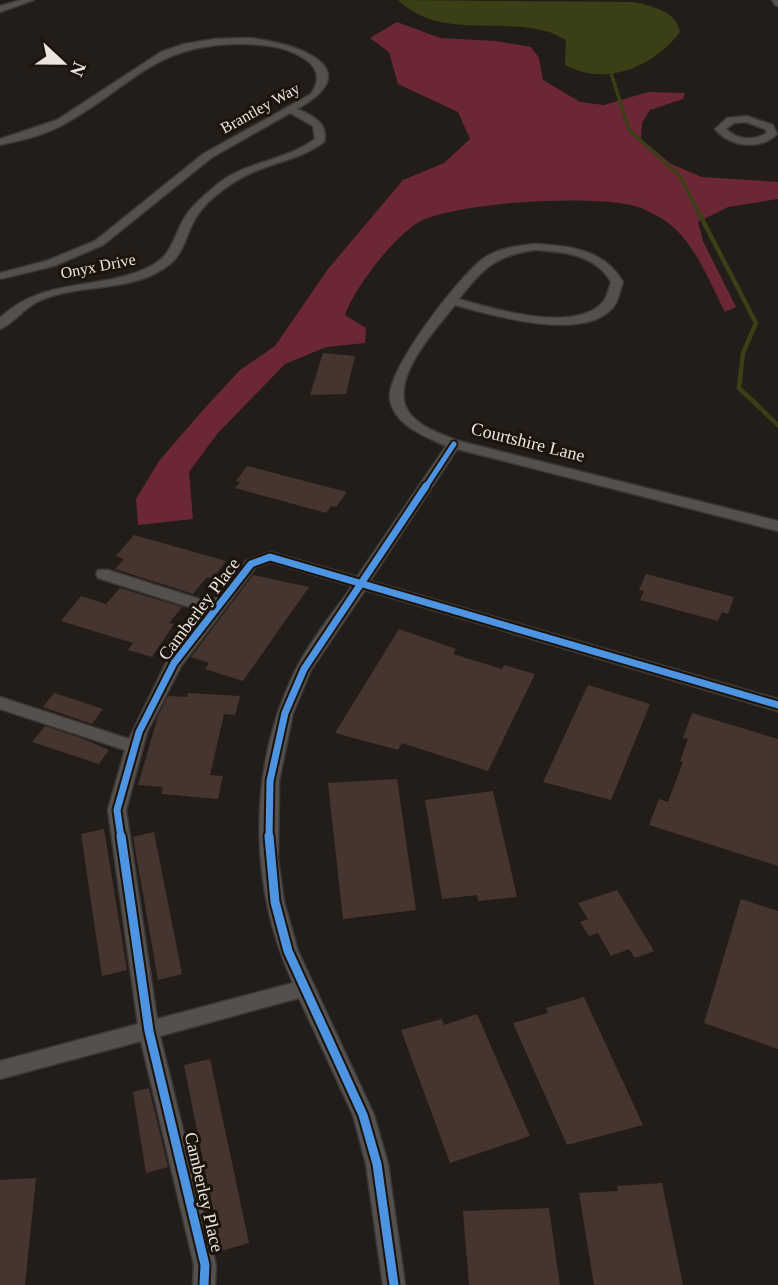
<svg xmlns="http://www.w3.org/2000/svg" width="778" height="1285" font-family="Georgia,serif">
	<style>
		.forest { fill: #6c2737 }
		.water { fill: #3a3f16 }
		.lines { fill: none; stroke-linecap: round; stroke-linejoin: round }
		.stream-far1 { stroke: #3a3f16; stroke-width: 3.5 }
		.stream { stroke: #3a3f16; stroke-width: 4.5 }
		.building { fill: #46352f }
		.street-casing { stroke: #3c3734; stroke-width: 3 }
		.street { fill: #53504d; fill-rule: evenodd }
		.cycleway-far2-casing { stroke: #1c130b; stroke-width: 9 }
		.cycleway-far1-casing { stroke: #1c130b; stroke-width: 11 }
		.cycleway-casing { stroke: #1c130b; stroke-width: 13 }
		.cycleway-far2 { stroke: #4d94e3; stroke-width: 5 }
		.cycleway-far1 { stroke: #4d94e3; stroke-width: 7 }
		.cycleway { stroke: #4d94e3; stroke-width: 9 }
		.labels { text-anchor: middle; dominant-baseline: central; stroke-width: 6; stroke-linejoin: round; paint-order: stroke }
		.far-street-label { font-size: 16px; fill: #ece5df; stroke: #1c130b }
		.street-label { font-size: 18px; fill: #ece5df; stroke: #1c130b }
	</style>
	<rect width="100%" height="100%" fill="#221d18"/>
	<path class="forest" d="M397,22L440,38L496,41L531,47L539,58L543,80L580,102L604,105L648,92L685,93L683,99L650,110L642,123L641,139L671,164L702,177L778,182V199L728,207L698,222L703,241L736,307L725,312C710,283 693,238 664,220C655,214 641,207 631,205C583,195 470,202 425,219C399,229 354,288 345,315L366,328L365,343L326,347L285,364L217,434L189,472L193,519L138,525L136,499L159,461L203,410L240,370L275,346L328,269L403,180L444,163L470,139L458,112L398,84L389,52L370,38Z"/>
	<path class="water" d="M398,0L634,2C651,6 677,11 680,32C654,67 605,87 565,65L566,40L552,33C506,16 440,41 398,0Z"/>
	<g class="lines">
		<path class="stream-far1" d="M611,73L629,130L680,176L700,215"/>
		<path class="stream" d="M699,213L756,323L743,353L739,388L778,425"/>
	</g>
	<g class="building">
		<path d="M323,353L355,356L346,394L310,395Z"/>
		<path d="M247,466L347,492L336,507L331,506L326,513L235,488L240,482L236,481Z"/>
		<path d="M134,535L226,561L213,579L207,577L193,594L115,569L124,559L116,556Z"/>
		<path d="M646,574L734,597L728,614L722,612L718,621L640,600L644,591L639,590Z"/>
		<path d="M253,575L309,587L243,681L205,669L209,663L191,657Z"/>
		<path d="M120,588L182,607L169,623L174,624L152,657L128,650L133,643L61,621L81,596L106,604Z"/>
		<path d="M399,629L456,649L453,654L502,669L504,665L535,674L488,771L402,743L398,750L335,733Z"/>
		<path d="M588,685L650,704L611,800L543,782Z"/>
		<path d="M54,693L82,702L103,709L92,724L43,707Z"/>
		<path d="M188,693L240,696L235,715L224,714L210,775L223,776L218,799L161,794L163,787L138,785L158,716L168,696L187,697Z"/>
		<path d="M692,713L778,739V866L649,825L659,799L668,802L683,762L680,761L688,739L683,738Z"/>
		<path d="M45,726L81,738L109,750L99,764L32,742Z"/>
		<path d="M397,779L416,910L343,919L328,783Z"/>
		<path d="M493,791L517,897L478,901L477,895L442,899L425,800Z"/>
		<path d="M104,829L127,970L102,976L81,834Z"/>
		<path d="M154,832L182,974L158,980L133,837Z"/>
		<path d="M617,890L654,951L635,958L629,949L611,956L598,933L589,936L580,922L588,919L578,903Z"/>
		<path d="M741,899L778,911V1049L704,1023Z"/>
		<path d="M584,997L643,1125L567,1145L513,1023L548,1013L546,1008Z"/>
		<path d="M477,1014L530,1136L450,1163L401,1030L442,1019L444,1025Z"/>
		<path d="M210,1059L249,1243L221,1251L184,1065Z"/>
		<path d="M149,1088L168,1167L146,1173L133,1092Z"/>
		<path d="M36,1178L25,1285H0V1180Z"/>
		<path d="M662,1183L683,1285H594L579,1193L618,1191L617,1186Z"/>
		<path d="M549,1208L560,1285H469L463,1211Z"/>
	</g>
	<g class="lines">
		<g class="street-casing">
			<g id="street">
				<path d="M21,0H34L0,12V6Z"/>
				<path d="M772,0H778V6L775,5Z"/>
				<path d="M247,38C291,41 373,67 297,109C312,115 329,123 324,142C297,162 264,163 236,181C221,190 202,205 194,221C186,235 184,252 171,263C135,294 80,282 39,301C24,308 13,324 0,329V318C45,275 103,292 153,265C173,254 174,234 185,217C193,204 207,193 219,183C247,161 286,161 315,139L313,126L290,113L211,158L103,245L54,266L0,279V273L46,261L95,241L203,154L311,94C322,78 317,65 300,56C281,45 258,44 237,44C154,45 132,86 66,123C46,135 22,140 0,145V139L57,120L161,52L184,44L214,39Z"/>
				<path d="M747,116L773,125L777,134C760,151 730,147 715,129L727,118ZM746,122L765,129L767,133C753,141 738,140 726,129L734,123Z"/>
				<path d="M535,244C570,246 604,249 623,282C621,288 619,297 616,303C591,345 491,315 455,305C436,329 384,384 411,415C423,429 442,434 459,441L778,521V531L457,449L370,581L778,699V711L365,590L311,670L293,713L279,781L278,859L284,902L298,951L374,1115L388,1164L405,1285H383L366,1164L353,1115L299,998L160,1036L216,1265L215,1285H193L194,1265L141,1041L0,1079V1061L138,1024L108,810L125,750L0,709V697L129,739L168,659L205,612L98,578L96,574L98,570H108L212,603L246,561L270,552L357,577L446,446C425,436 395,426 390,400C385,371 460,275 484,258C499,248 517,246 535,244ZM535,250C564,252 595,254 611,282C609,288 607,297 603,302C575,334 494,309 459,299C482,269 496,255 535,250ZM271,562L352,586C333,613 310,641 295,671C248,768 248,884 293,983L157,1019L126,810L147,732L181,666L256,567Z"/>
			</g>
		</g>
		<use href="#street" class="street"/>
		<g class="cycleway-far2-casing">
			<path id="cycleway-far2" d="M425,488L454,444"/>
		</g>
		<g class="cycleway-far1-casing">
			<g id="cycleway-far1">
				<path d="M121,838L117,810L139,732L174,663L251,564L270,557L778,705"/>
				<path d="M269,838L270,781L285,713L304,669L426,486"/>
			</g>
		</g>
		<g class="cycleway-casing">
			<g id="cycleway">
				<path d="M121,836L149,1031L205,1265L204,1285"/>
				<path d="M269,836L275,902L288,951L363,1115L377,1164L394,1285"/>
			</g>
		</g>
		<use href="#cycleway-far2" class="cycleway-far2"/>
		<use href="#cycleway-far1" class="cycleway-far1"/>
		<use href="#cycleway" class="cycleway"/>
	</g>
	<g class="labels">
		<g class="far-street-label">
			<text transform="translate(260 108) rotate(-29)">Brantley Way</text>
			<text transform="translate(98 266) rotate(-11)">Onyx Drive</text>
		</g>
		<g class="street-label">
			<text transform="translate(528 442) rotate(14)">Courtshire Lane</text>
			<text transform="translate(199 609) rotate(-53)">Camberley Place</text>
			<text transform="translate(204 1192) rotate(77)">Camberley Place</text>
		</g>
	</g>
	<g transform="translate(63 63) rotate(112)" stroke="#1c130b" stroke-width="5" paint-order="stroke">
	<path d="M0-5L12 26L0 18L-12 26Z" fill="#ece5df"/>
	<text y="-10" font-size="19" font-weight="bold" text-anchor="middle" fill="#ece5df">N</text>
	</g>
</svg>
